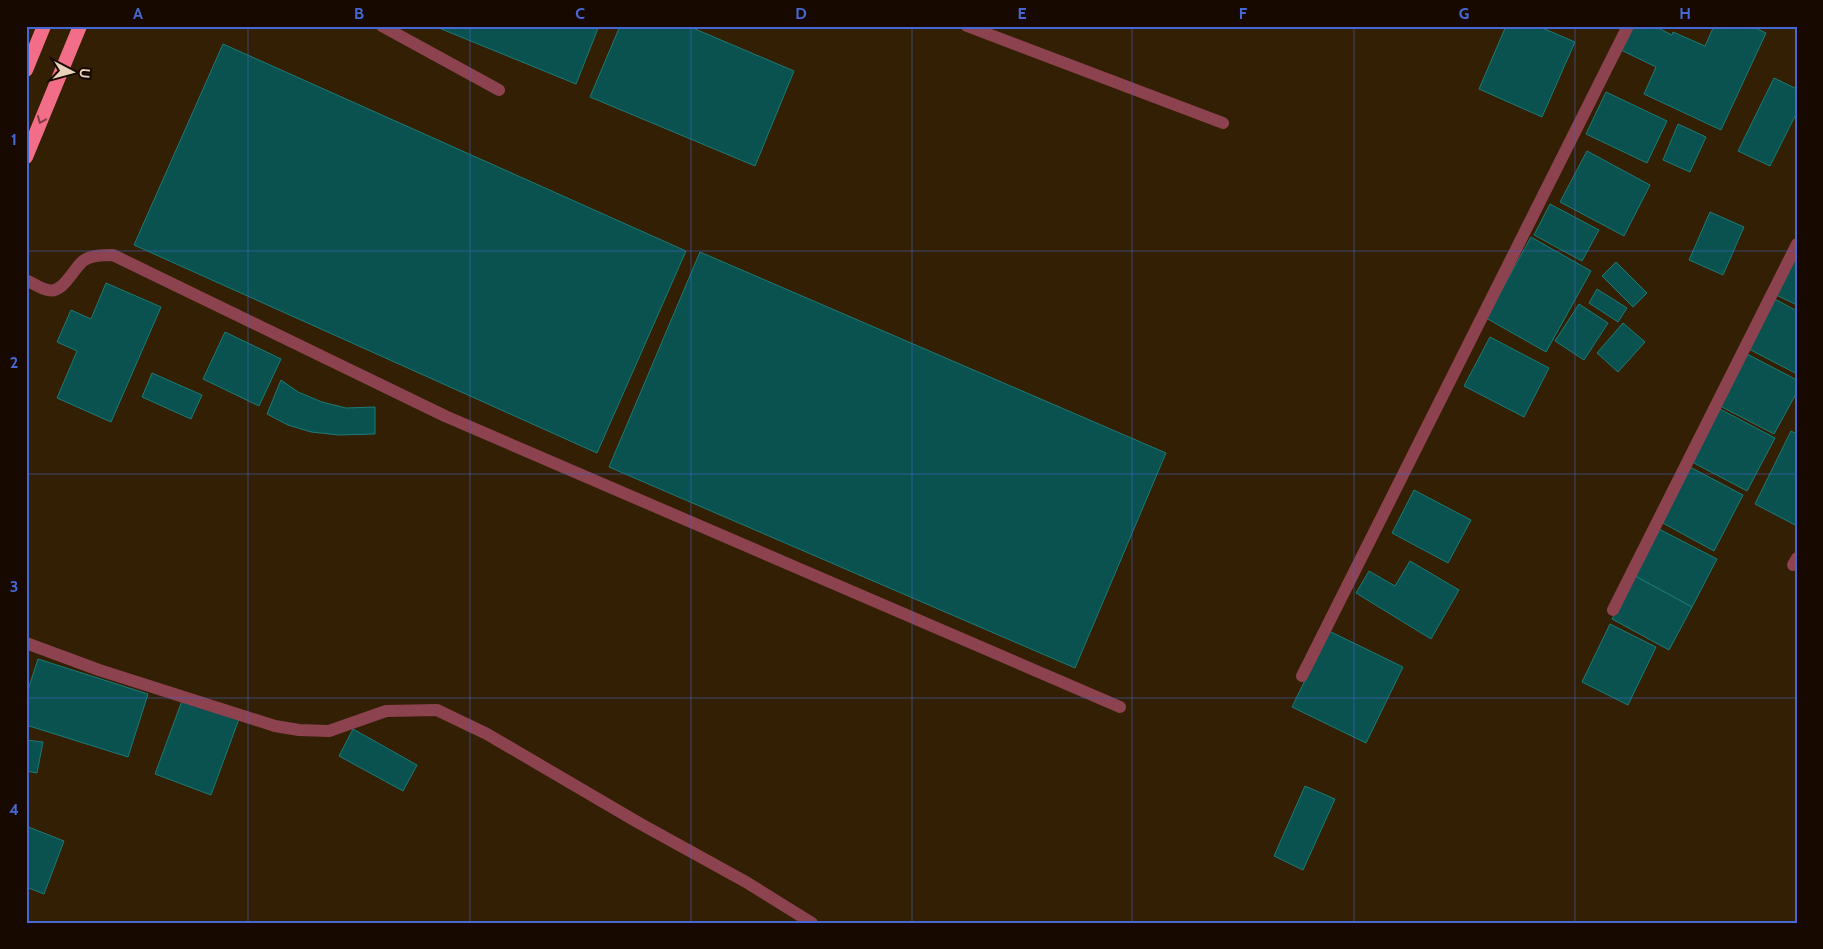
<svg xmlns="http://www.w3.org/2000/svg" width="1823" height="949" font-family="Cabin,sans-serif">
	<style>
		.building { fill: #09524f; stroke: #1c7b77 }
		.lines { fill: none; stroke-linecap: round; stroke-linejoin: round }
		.service { stroke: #8c424f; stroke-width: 12 }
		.minor { stroke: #8c424f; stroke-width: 12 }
		.trunk { stroke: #f26e88; stroke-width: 14 }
		.oneway { stroke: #853c44 }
		.grid { fill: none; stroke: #4668d2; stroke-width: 1; stroke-opacity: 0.55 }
		.neatline { fill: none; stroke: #4668d2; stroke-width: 2 }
		.grid-label { font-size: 16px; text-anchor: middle; font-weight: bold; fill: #4668d2 }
	</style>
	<rect width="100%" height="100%" fill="#331f04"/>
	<g class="building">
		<path d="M434,26H599L576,84Z"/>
		<path d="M620,26H688L794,71L755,166L590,97Z"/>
		<path d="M1506,26H1538L1575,42L1542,117L1479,89Z"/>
		<path d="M1632,26H1654L1672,35L1673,32L1705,46L1714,26H1751L1766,33L1721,130L1644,94L1656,67L1621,50Z"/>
		<path d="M223,44L686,251L597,453L134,245Z"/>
		<path d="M1774,78L1797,89V112L1770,166L1738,151Z"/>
		<path d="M1606,92L1667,121L1647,163L1586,134Z"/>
		<path d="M1678,124L1706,137L1690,172L1663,160Z"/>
		<path d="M1587,151L1650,185L1624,236L1560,202Z"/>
		<path d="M1550,204L1599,230L1582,261L1534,235Z"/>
		<path d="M1710,212L1744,227L1723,275L1689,260Z"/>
		<path d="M1531,237L1591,271L1546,352L1486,318Z"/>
		<path d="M1797,251V305L1774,294Z"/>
		<path d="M700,252L1166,453L1075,668L609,467Z"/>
		<path d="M1616,262L1647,293L1633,307L1602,276Z"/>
		<path d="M106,283L161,307L111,422L57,398L77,351L57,342L71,310L91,319Z"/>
		<path d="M1597,289L1627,308L1618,322L1589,303Z"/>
		<path d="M1773,298L1797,311V374L1747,348Z"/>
		<path d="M1579,304L1608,323L1584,360L1555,341Z"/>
		<path d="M1623,323L1645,342L1618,372L1597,353Z"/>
		<path d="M225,332L281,359L259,406L203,379Z"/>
		<path d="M1490,337L1549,368L1524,417L1464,386Z"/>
		<path d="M1747,354L1797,380V392L1774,434L1720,406Z"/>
		<path d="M152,373L202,395L191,419L142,397Z"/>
		<path d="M281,380L298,392L322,402L346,408L375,407V434L339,435L311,432L288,425L267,414Z"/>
		<path d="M1720,409L1775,438L1747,491L1692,462Z"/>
		<path d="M1791,431L1797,434V526L1755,504Z"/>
		<path d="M1690,467L1743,495L1714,551L1661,522Z"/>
		<path d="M1414,490L1471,520L1448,563L1392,533Z"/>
		<path d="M1659,529L1717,559L1692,607L1635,576Z"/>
		<path d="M1410,561L1459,590L1431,639L1356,593L1369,571L1395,586Z"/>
		<path d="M1635,576L1692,607L1669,650L1612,619Z"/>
		<path d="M1610,624L1656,647L1628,705L1582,682Z"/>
		<path d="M1329,631L1403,667L1366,743L1292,707Z"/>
		<path d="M38,659L148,694L128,757L26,725V696Z"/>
		<path d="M183,698L239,719L211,795L155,774Z"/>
		<path d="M353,729L417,765L403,791L339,756Z"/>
		<path d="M26,740L43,742L37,773L26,771Z"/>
		<path d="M1305,786L1335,799L1303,870L1274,856Z"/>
		<path d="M26,826L64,841L44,894L26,887Z"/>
	</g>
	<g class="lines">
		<g class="service">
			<path d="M382,26L499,90"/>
			<path d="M967,26L1223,123"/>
			<path d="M26,280C33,283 41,289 48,290C63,294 73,269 83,261C91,255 103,255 113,255L445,416L1120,707"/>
			<path d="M26,643L99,670L275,726L299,730L329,731L386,711L437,710L487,734L639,823L746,882L812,923"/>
		</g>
		<g class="minor">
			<path d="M1793,565L1797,558"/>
			<path d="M1613,610L1797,244"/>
			<path d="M1302,676L1628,26"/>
		</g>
		<g class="trunk">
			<path d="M26,70L44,26"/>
			<path d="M26,157L80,26"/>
		</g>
	</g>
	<defs><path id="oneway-chevron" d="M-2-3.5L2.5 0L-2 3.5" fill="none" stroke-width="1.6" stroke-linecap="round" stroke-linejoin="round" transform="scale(1.25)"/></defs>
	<use class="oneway" href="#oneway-chevron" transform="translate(41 120) rotate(112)"/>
	<path class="grid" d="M248,26V923M470,26V923M691,26V923M912,26V923M1132,26V923M1354,26V923M1575,26V923M26,251H1797M26,474H1797M26,698H1797"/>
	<rect width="1823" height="949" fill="none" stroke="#180900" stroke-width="55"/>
	<g transform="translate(72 72) rotate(96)" stroke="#180900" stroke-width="4" paint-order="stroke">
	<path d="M0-4L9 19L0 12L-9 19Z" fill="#e8d2b9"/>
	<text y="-8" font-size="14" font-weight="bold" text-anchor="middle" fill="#e8d2b9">U</text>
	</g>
	<rect x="28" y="28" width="1768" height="894" class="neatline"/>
	<g class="grid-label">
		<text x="138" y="19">A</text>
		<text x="359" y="19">B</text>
		<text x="580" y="19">C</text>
		<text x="801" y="19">D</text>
		<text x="1022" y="19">E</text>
		<text x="1243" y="19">F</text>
		<text x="1464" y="19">G</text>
		<text x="1685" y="19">H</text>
		<text x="14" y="145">1</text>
		<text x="14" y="368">2</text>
		<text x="14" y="592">3</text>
		<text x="14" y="815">4</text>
	</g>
</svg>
